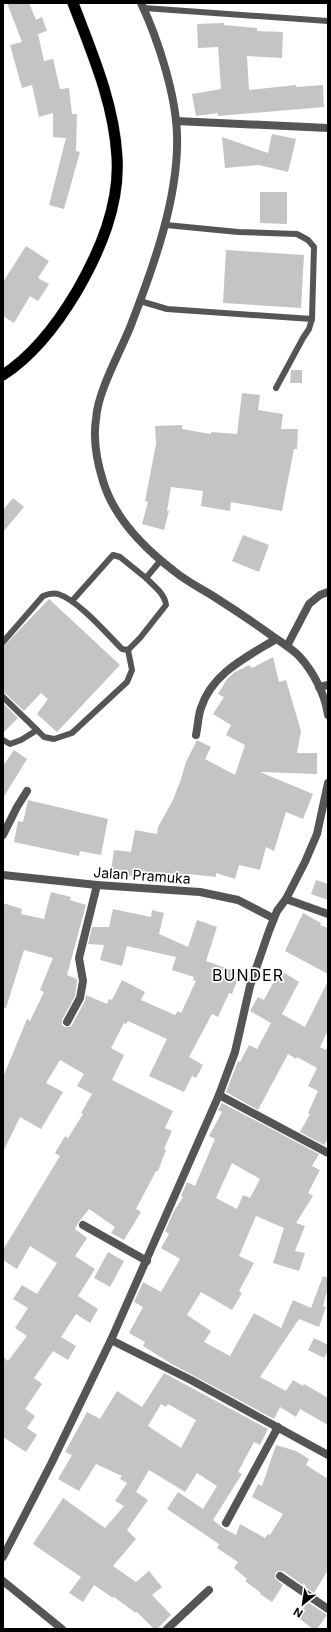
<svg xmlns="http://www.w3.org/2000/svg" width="331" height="1632" font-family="Inter,sans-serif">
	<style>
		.building { fill: #c4c4c4; fill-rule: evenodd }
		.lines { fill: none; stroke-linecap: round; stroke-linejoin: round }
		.trunk-casing { stroke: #dbdbdb; stroke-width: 12 }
		.service { stroke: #555; stroke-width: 6 }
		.minor { stroke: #555; stroke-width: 8 }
		.tertiary { stroke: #555; stroke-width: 8 }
		.trunk { stroke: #000; stroke-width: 11 }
		.labels { text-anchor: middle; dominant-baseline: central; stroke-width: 3.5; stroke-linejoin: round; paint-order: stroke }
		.street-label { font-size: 14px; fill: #000; stroke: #fff }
		.quarter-label { font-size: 16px; letter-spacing: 1px; fill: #000; stroke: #fff }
	</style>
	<rect width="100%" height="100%" fill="#fff"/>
	<g class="building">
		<path d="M7,3H29L36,20L42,17L47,31L38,34L44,61L53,59L60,89L69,88L72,114H77L76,151L80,152L64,209L49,205L66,138L53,137V113L39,117L32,85L22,88L10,45L22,42Z"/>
		<path d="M224,23V25L257,28V31L283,32L282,58L247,56L249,90L296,85V87L323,85L324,107L218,116V113L196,116L192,94L221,89L218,47L198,48L197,24Z"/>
		<path d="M272,134L296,139L288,172L259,165L225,168L222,137L268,153Z"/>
		<path d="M260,192H287V224L260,223Z"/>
		<path d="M26,246L49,261L38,278L49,284L38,301L30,296L14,323L3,316V282Z"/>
		<path d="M226,250L304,255L301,308L223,303Z"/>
		<path d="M291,370H302V383H290Z"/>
		<path d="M242,393L260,395L258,410L283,414L281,429H298L297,449H294L282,511L231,502L230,511L201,506L203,491L171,487L167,511H169L164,530L142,524L148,502L145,501L156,444L155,426L182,425V429L211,434V432L237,434Z"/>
		<path d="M13,498L24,507L3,532V510Z"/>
		<path d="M243,535L269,545L259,572L232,561Z"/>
		<path d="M49,599L120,665L57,732L37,714L48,699L41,693L24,711L6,694L3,693V647Z"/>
		<path d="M273,657L279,682L286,680L301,731L297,753H317V774L260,772L313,794L303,819L286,812L274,851L266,847L260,870L239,865L235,879L216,873V877L189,874V876L167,874L166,879L140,875L139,878L126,875V873L111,871L114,850L131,852L135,830L157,834L158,827L172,802L180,782L186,762L197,740L211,747L205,759L235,775L245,745L226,735L231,725L213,714L224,697L218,694L227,679L235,672L249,665L252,668Z"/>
		<path d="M3,703L18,718L3,733Z"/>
		<path d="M14,750L27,759L3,798V766Z"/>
		<path d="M28,800L108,819L101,855L80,851L79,856L14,842L18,821L23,822Z"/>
		<path d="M316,880L328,884V900L311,894Z"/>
		<path d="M51,892L71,897L70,900L86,905L67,975L77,979V981L75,996L62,1020V1025L65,1027H70L72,1025L85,1001L86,995L107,1004L109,999L112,1000L122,980L145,992L141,1000L175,1015L178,1011L181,1013L196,981L193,980L194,977L172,970L176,957L127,946L122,966L100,960L104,945L88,944L92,927H109L113,909L151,917L152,910L164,913L159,934L188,947L197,920L217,927L206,961L240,973L232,994L229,993L218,1017L212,1014L189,1057L203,1065L196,1078L192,1076L184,1092L149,1076L167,1039L128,1021L126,1024L124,1023L111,1048L124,1055L112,1080L173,1111L165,1128L172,1131L164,1149L166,1150L158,1171H156L136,1209L141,1212L124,1240L111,1233L115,1227L89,1209L78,1223L75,1229L87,1238L75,1256L95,1269L78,1296L98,1309L90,1323L76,1314L61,1337L76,1346L68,1360L53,1351L34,1378L42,1384L25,1409L35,1416L27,1428L37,1435L26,1452L3,1437V1357L8,1361L27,1336L15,1328L28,1308L13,1299L22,1285L37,1294L57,1263L30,1246L17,1269L3,1260V1250L60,1156L55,1153L65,1136L68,1138L83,1114L81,1113L92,1094L77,1086L84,1074L60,1060L46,1083L63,1092L41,1129L20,1117L3,1152V1077L27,1019L30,1021L44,992L40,990L53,958L24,950L6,1008L3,1007V903L22,909L21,914L44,919Z"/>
		<path d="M303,913L321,923L320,925L328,928V974L285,951Z"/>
		<path d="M280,970L299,982L282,1014L305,1027L328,981V1030L320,1047L326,1050L328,1046V1139L324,1145L300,1132L310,1114L308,1113L318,1091L308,1086L317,1068L297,1057L296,1059L288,1054L258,1110L226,1092L238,1061L240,1062L249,1045L257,1049L271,1023L250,1011L258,997L264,1000Z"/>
		<path d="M222,1103L319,1154L312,1166L320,1170L308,1193L313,1196L296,1223L305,1226L295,1251L305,1253L299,1271L273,1263L284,1228L256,1216L239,1256L254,1263L239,1291L242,1293L232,1310L201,1292L187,1315L211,1331L204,1342L230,1356L254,1313L281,1328L293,1300L311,1308L323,1276L328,1278V1288L323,1306L326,1307L319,1327L299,1319L260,1377L286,1391L293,1380L303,1386L304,1384L328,1398V1425L300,1409L296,1417L280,1407L274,1419L170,1363L143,1346L145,1342L129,1333L143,1307L134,1302L143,1282L161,1292L180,1259L161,1248L169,1234L165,1231L174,1211L183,1197L181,1196L187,1182L195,1186L215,1139L209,1136L222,1112L218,1110ZM232,1163L260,1179L250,1198L243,1195L237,1209L216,1198Z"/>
		<path d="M108,1252L124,1261L110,1287L94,1278Z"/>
		<path d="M314,1338L328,1345V1351L324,1358L308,1350Z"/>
		<path d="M164,1373L268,1429L260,1445L254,1442L238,1472L242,1474L213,1520L223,1528L236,1535L240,1524L265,1538L268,1534L270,1535L283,1514L252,1497L258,1484L262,1486L276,1445L296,1451L309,1459L306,1465L328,1479V1570L314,1593L283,1571H278L275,1573V1578L283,1585L272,1602L260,1594L261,1593L245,1581L247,1579L234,1568L238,1562L217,1548L219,1544L167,1509L178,1492L203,1509L217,1486L197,1473L185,1492L149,1470L136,1492L148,1500L127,1530L136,1539L113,1566L136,1582L149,1571L162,1587L152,1595L171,1615L157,1629H154L137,1612L136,1613L114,1597L113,1598L94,1585L83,1602L69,1593L81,1577L33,1544L63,1498L105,1528L124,1506L115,1501L127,1483L120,1479L122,1476L96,1464L79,1491L58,1479L72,1455L65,1452L87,1412L100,1419L117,1391L142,1407ZM161,1404L166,1407L168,1404L196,1420L181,1448L148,1426Z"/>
		<path d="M308,1602L327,1615L317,1629H313L297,1617Z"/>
	</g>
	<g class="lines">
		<g class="trunk-casing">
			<path id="trunk" d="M3,375C34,355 58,323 77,291C100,251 120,205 117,157C114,103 92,53 73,3"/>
		</g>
		<g class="service">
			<path d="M144,8L328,21"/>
			<path d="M166,225L238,232L297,234L308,240L314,247L312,319L309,329L303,338L276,388"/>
			<path d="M140,301L167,309L312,319"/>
			<path d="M72,601L113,555L120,557L146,578L161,560"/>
			<path d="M3,642L43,596C48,594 53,593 58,594C78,600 107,634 122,649L128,650L140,638L166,605C165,594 154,586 146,578"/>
			<path d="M3,697L37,730"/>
			<path d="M3,740L10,744L21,740L37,730L44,737L54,739L72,733L127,682L132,670L128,650"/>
		</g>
		<g class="minor">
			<path d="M176,121L328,128"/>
			<path d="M287,646L309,604L320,595L328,592"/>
			<path d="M319,687L328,685"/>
			<path d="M196,735C198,726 198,716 201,708C212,673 247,657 276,639"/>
			<path d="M3,835L17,807L27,791"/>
			<path d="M286,899L328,914"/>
			<path d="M67,1022L80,998L83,981L79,958L97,885"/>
			<path d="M219,1095L328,1153"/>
			<path d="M83,1225L147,1261"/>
			<path d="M111,1340L191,1380L328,1455"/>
			<path d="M226,1523L278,1427"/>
			<path d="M280,1576L328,1609"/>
			<path d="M3,1581L62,1629"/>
			<path d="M167,1629L209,1590"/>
		</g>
		<g class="tertiary">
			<path d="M141,3C158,39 176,95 177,135C179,197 153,268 131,325C120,353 98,390 96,419C93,439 97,462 103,481C114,518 144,548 174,571C186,581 200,588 213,596C232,608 250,620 268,633C279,641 290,647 299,656C313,671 325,694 328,715"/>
			<path d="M3,875L97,885L200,892L238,900L273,918"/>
			<path d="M3,1557L51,1464L111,1340L219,1095L235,1052L250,986L269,931L277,911L286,899L305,862L317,834L328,783"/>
		</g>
		<use href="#trunk" class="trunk"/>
	</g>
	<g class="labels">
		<g class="street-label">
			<text transform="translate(142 875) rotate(4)">Jalan Pramuka</text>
		</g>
		<g class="quarter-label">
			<text x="248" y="975">BUNDER</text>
		</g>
	</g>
	<rect width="331" height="1632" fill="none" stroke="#000000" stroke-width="8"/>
	<g transform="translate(303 1604) rotate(210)" stroke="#ffffff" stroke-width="3" paint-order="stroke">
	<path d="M0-3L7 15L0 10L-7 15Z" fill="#000000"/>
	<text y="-6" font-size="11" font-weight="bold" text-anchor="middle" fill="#000000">N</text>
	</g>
</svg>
